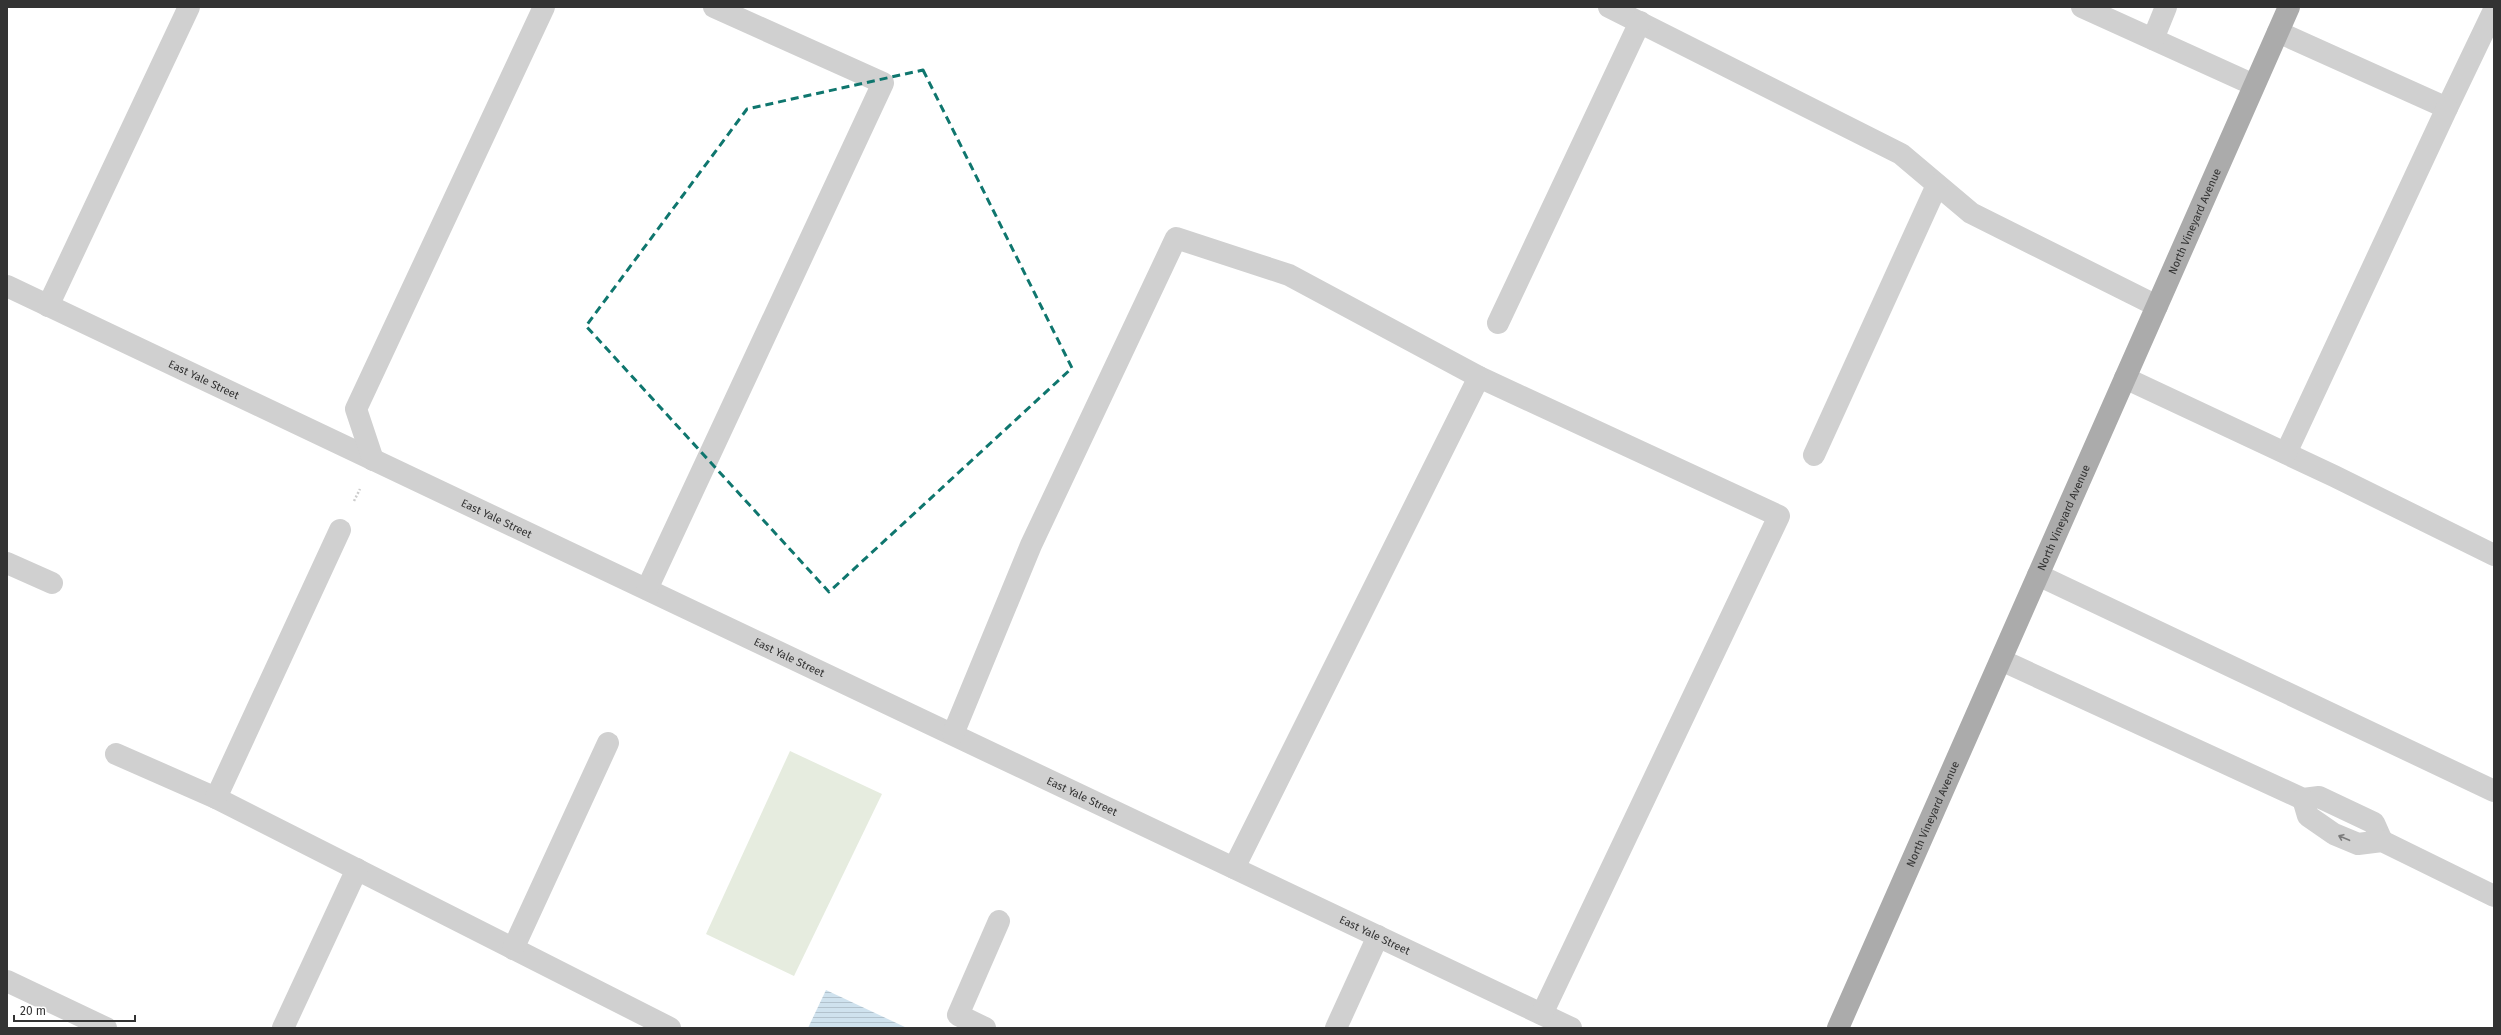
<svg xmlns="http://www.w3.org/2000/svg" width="2501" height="1035" font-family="'Fira Sans',sans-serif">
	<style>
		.park { fill: #e6ecdf }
		.water { fill: url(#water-rules) }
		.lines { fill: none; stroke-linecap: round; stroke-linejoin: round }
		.path { stroke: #cdcdcd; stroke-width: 2.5; stroke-dasharray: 2 2; stroke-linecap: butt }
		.minor { stroke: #d0d0d0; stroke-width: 22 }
		.major { stroke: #ababab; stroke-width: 22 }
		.oneway { stroke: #7a7a7a }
		.marked { fill: none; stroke: #0f766e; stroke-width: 3; stroke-dasharray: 8 5; stroke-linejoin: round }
		.labels { text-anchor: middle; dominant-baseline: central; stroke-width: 4; stroke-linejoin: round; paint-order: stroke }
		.street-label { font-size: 11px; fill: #333; stroke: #fff }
	</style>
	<defs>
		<pattern id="water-rules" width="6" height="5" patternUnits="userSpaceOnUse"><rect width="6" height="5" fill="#cfe2ee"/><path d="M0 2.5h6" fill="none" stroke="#b2c2cd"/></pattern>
	</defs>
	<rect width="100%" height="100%" fill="#fff"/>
	<path class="park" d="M790,751L882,794L794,976L706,934Z"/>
	<path class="water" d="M826,990L907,1028H808Z"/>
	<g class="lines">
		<path class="path" d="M354,501L360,489"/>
		<g class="minor">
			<path d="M1609,7L1901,154L1971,213L2157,306"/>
			<path d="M2082,7L2254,85"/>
			<path d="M2278,32L2447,108L2494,10"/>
			<path d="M2153,39L2166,7"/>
			<path id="s1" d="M7,286L1571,1028"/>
			<path d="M48,306L189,7"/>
			<path d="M1498,323L1640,22"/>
			<path d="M1479,377L1779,516L1542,1014"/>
			<path d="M2125,378L2334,476L2494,555"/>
			<path d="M2286,453L2447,108"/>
			<path d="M1814,455L1937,185"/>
			<path d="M373,460L356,409L544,7"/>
			<path d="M7,563L52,583"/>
			<path d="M2038,575L2494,791"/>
			<path d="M647,589L883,83L714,7"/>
			<path d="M2001,660L2303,799L2319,797L2374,823L2382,841"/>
			<path d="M953,734L1031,545L1176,238L1289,275L1479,377L1234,868"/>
			<path d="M116,754L216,798L670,1028"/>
			<path d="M216,798L340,530"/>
			<path d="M2303,799L2308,816L2334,834L2358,844L2382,841L2494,896"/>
			<path d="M513,949L608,743"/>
			<path d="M7,981L106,1028"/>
			<path d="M283,1028L357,869"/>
			<path d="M985,1028L958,1015L999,921"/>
			<path d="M1336,1028L1378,936"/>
		</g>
		<path class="major" id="s2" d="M1838,1028L2289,7"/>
	</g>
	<defs><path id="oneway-shaft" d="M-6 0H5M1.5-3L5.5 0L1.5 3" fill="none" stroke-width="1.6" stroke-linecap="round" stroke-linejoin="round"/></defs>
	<use class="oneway" href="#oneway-shaft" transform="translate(2344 838) rotate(-157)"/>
	<path class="marked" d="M923,70L1072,368L829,592L586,326L747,109Z"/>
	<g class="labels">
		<g class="street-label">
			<text stroke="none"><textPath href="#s2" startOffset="882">North Vineyard Avenue</textPath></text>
			<text stroke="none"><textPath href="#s1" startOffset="218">East Yale Street</textPath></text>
			<text stroke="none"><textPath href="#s1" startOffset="542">East Yale Street</textPath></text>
			<text stroke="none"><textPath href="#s2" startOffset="558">North Vineyard Avenue</textPath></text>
			<text stroke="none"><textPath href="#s1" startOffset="866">East Yale Street</textPath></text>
			<text stroke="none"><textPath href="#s1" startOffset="1190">East Yale Street</textPath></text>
			<text stroke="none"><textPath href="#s2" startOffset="234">North Vineyard Avenue</textPath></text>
			<text stroke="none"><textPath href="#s1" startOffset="1514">East Yale Street</textPath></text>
		</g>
	</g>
	<rect width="2501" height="1035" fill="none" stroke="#333333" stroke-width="16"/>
	<path d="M14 1015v6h121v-6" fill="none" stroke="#333333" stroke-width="2"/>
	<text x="20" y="1015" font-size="12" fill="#333333" stroke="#ffffff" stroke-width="3" paint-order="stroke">20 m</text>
</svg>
